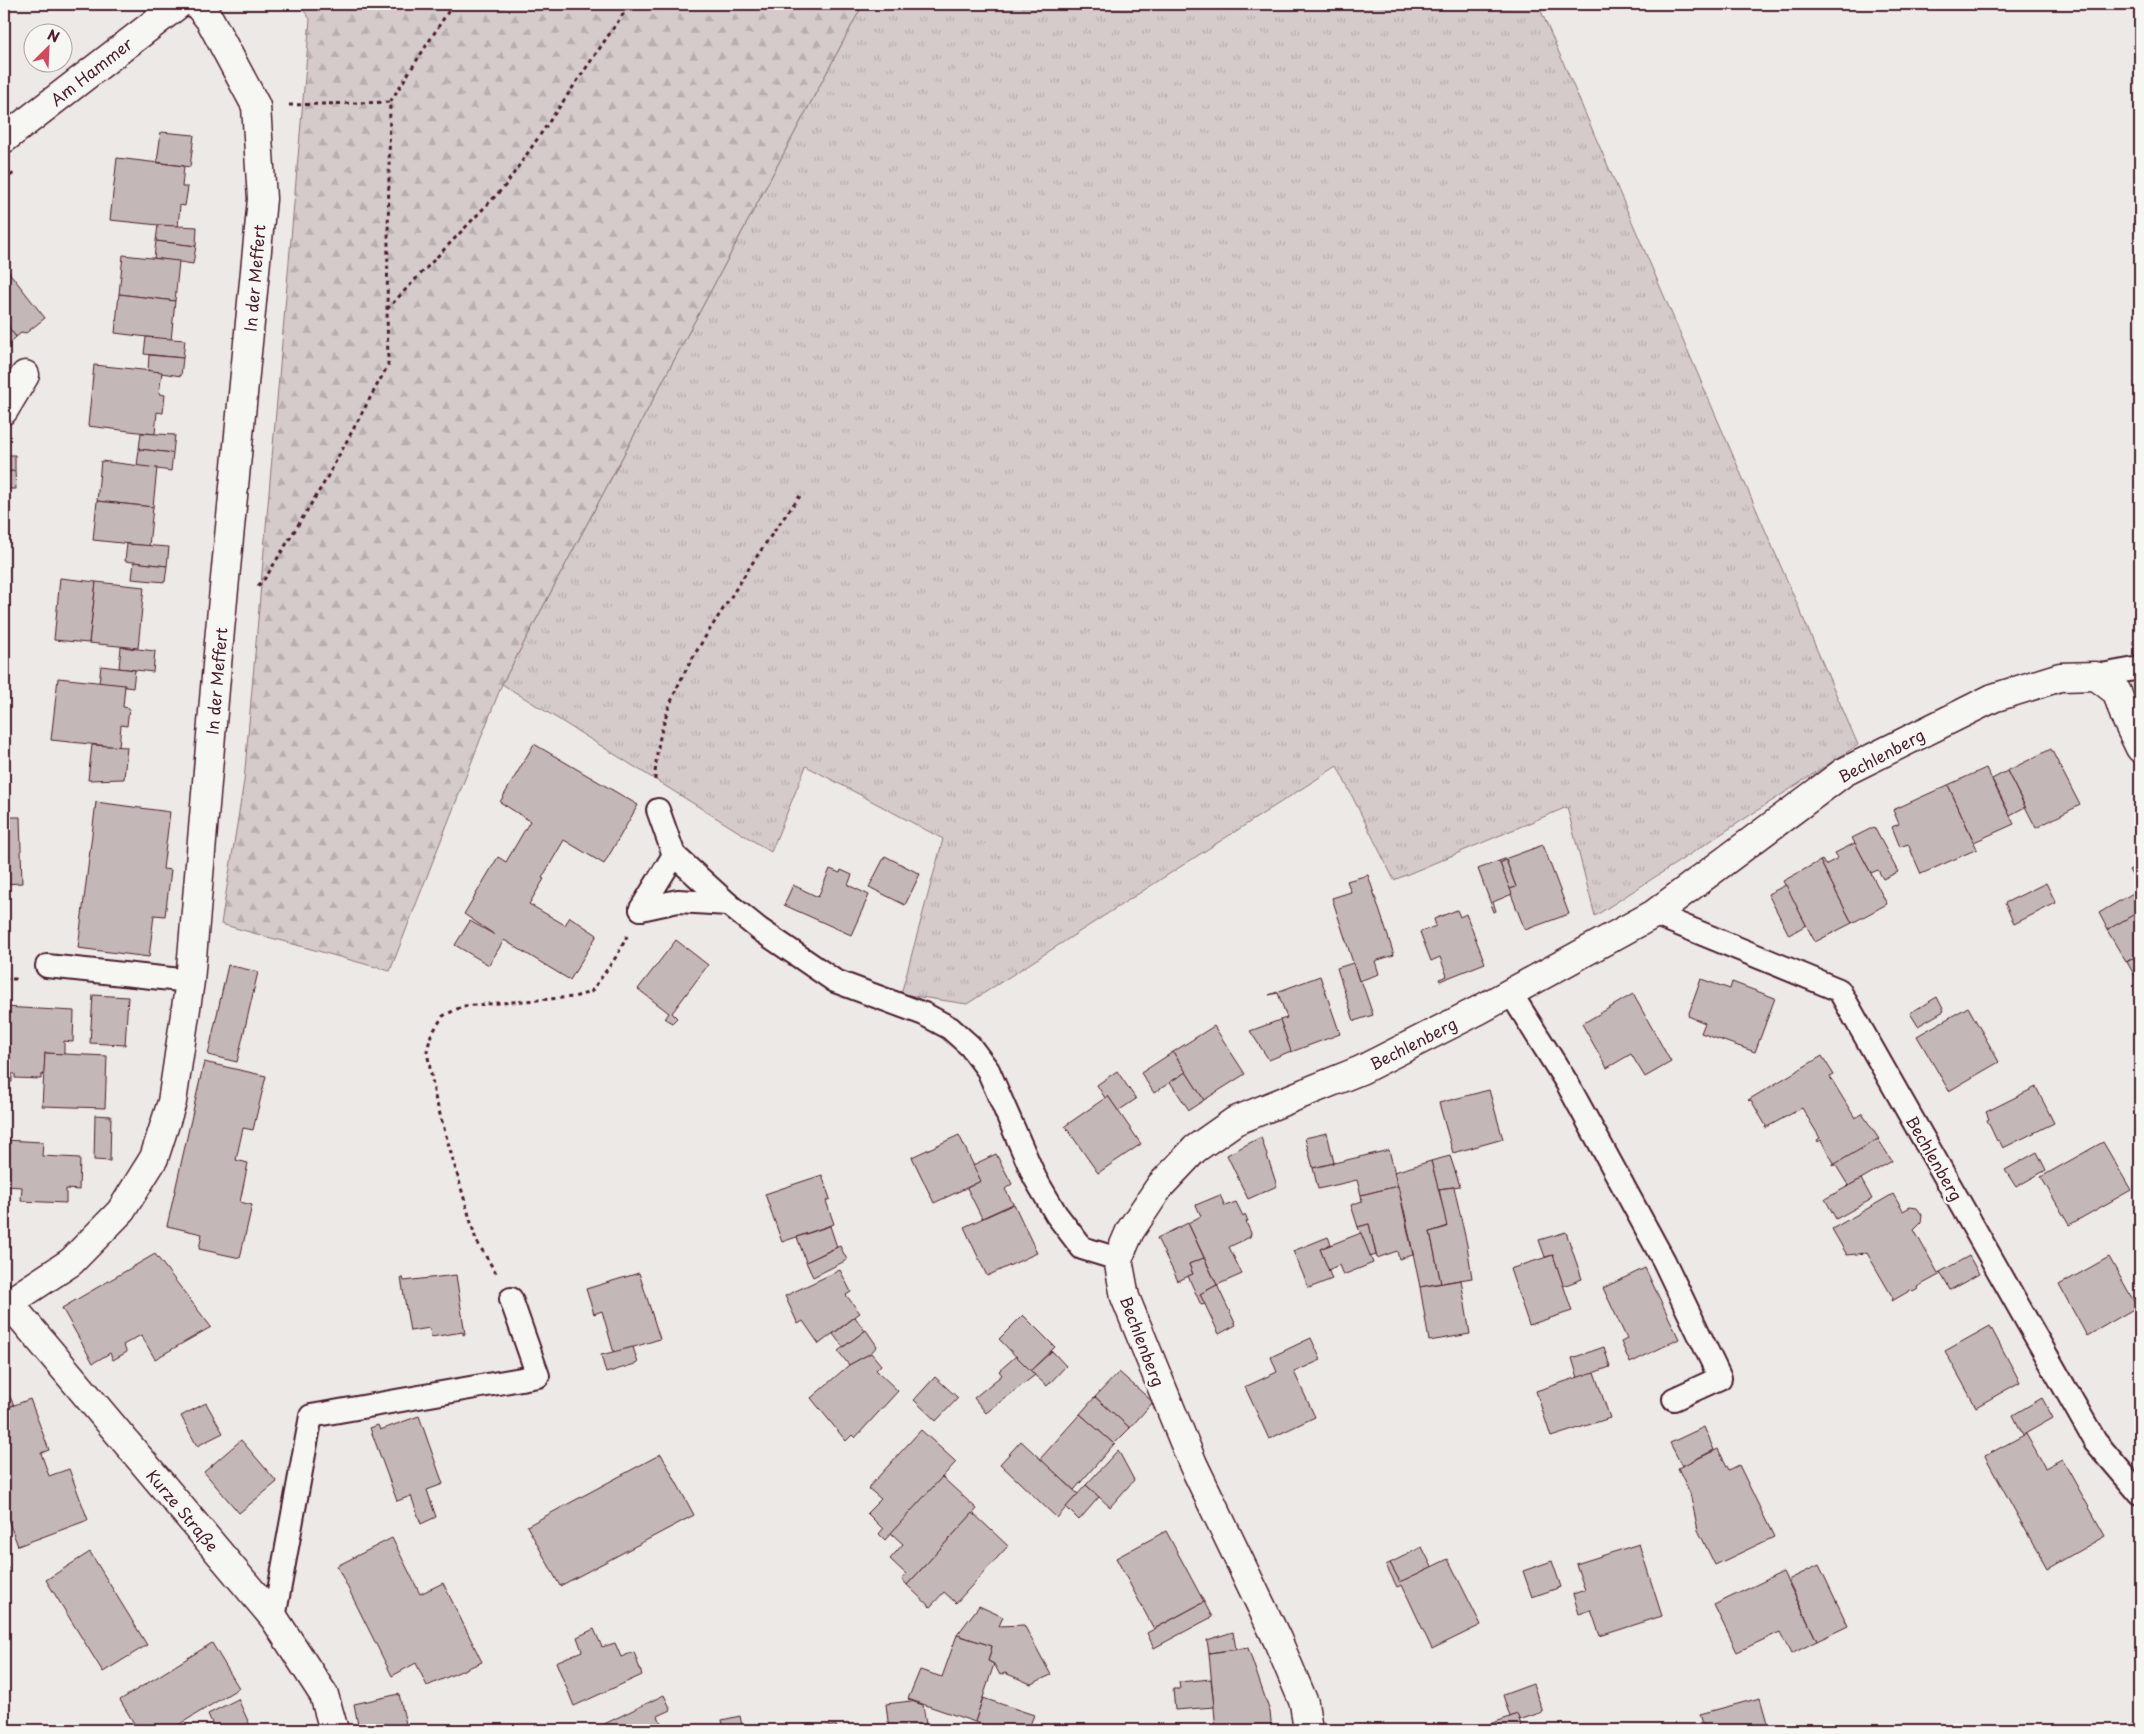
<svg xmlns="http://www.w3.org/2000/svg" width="2144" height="1734" font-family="'Playpen Sans',sans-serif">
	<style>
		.grass { fill: url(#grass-tufts); stroke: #8f757a }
		.forest { fill: url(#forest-firs); stroke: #8f757a }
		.building { fill: #c4b7b7; stroke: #4a1f2b }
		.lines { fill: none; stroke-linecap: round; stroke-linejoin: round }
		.lane-casing { stroke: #4a1f2b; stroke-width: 26 }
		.street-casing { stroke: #4a1f2b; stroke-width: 31 }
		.secondary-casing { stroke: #4a1f2b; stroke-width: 31 }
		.path { stroke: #4a1f2b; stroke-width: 3; stroke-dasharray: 4 4; stroke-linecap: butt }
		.lane { stroke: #f6f6f2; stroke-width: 22 }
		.street { stroke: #f6f6f2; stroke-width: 28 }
		.secondary { stroke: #f6f6f2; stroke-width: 28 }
		.labels { text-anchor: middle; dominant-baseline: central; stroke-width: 5; stroke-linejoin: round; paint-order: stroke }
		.street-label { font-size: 16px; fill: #4a1f2b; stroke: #f6f6f2 }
	</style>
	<defs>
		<pattern id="grass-tufts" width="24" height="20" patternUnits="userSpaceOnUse" patternTransform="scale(1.25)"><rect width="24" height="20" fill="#d4cbca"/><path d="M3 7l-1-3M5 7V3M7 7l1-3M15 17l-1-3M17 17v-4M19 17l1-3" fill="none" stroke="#b8aeae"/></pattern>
		<pattern id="forest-firs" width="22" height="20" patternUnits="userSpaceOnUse" patternTransform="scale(1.25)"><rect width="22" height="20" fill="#d4cbca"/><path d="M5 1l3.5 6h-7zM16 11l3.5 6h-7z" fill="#b8aeae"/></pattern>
	</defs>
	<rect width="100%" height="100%" fill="#ece9e6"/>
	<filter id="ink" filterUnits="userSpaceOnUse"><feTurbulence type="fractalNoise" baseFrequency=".02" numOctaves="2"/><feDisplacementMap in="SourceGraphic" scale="10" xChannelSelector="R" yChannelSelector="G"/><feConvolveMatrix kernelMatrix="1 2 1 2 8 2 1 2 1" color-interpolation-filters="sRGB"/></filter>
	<g filter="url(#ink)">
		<path class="grass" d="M863,4H1538L1858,745L1595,916L1567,807L1394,880L1337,766L967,1004L901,994L943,839L806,766L771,852L502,684Z"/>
		<path class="forest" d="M299,4H863L502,684L390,971L221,924L244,781L310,19Z"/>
		<g class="building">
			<path d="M161,132L194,135L190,167L157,162Z"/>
			<path d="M117,158L184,166L182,187H188L185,206L180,205L178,227L110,220Z"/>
			<path d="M158,225L197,227L196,246L156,241Z"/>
			<path d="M156,241L196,246L193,264L154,258Z"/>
			<path d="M123,255L179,261L175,301L119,294Z"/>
			<path d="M8,271L45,318L26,333L22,332L16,337L4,321V274Z"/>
			<path d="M119,294L175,301L171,340L115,333Z"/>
			<path d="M4,321L16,337L4,350Z"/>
			<path d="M146,337L185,340L183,358L144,354Z"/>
			<path d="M149,355L183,358L181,376L148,371Z"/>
			<path d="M94,365L162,372L159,394L165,395L163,413L157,412L155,434L88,426Z"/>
			<path d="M141,433L175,435L173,453L139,449Z"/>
			<path d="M139,449L173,453L171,471L137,466Z"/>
			<path d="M4,455H15V471L4,472Z"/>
			<path d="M101,461L157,468L153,507L97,501Z"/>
			<path d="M15,471L16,489H4V472Z"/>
			<path d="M97,501L153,507L149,546L93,540Z"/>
			<path d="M127,544L169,547L167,566L125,561Z"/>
			<path d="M134,562L167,566L165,582L132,579Z"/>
			<path d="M60,578L96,582L89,643L54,640Z"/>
			<path d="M96,582L144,587L138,648L89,643Z"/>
			<path d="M121,647L155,651L153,672L119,668Z"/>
			<path d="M101,666L135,670L133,688L99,683Z"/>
			<path d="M58,678L125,685L123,707L129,708L127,726L121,725L119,747L51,740Z"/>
			<path d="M534,744L638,805L604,864L564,840L542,878L544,879L529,904L565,925L570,917L597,935L570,980L504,940L489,965L455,945L470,921L495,935L464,914L498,857L506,862L530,821L500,802Z"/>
			<path d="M92,745L127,747L124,779L88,780Z"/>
			<path d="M2051,749L2080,805L2036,828L2007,771Z"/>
			<path d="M1986,768L2014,824L1974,842L1948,785Z"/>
			<path d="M2007,771L2025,807L2010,815L1992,779Z"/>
			<path d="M1948,785L1977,849L1921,874L1908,844L1900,847L1892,827L1899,824L1893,810Z"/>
			<path d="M96,802L170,812L163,869L171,870L165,916L154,915L149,957L78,948Z"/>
			<path d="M4,817H20L22,883L4,884Z"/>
			<path d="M1874,827L1898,872L1883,879L1878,870L1871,873L1852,838Z"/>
			<path d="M1855,843L1887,904L1852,923L1820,861L1822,860L1825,865L1838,858L1835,853Z"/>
			<path d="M1543,845L1569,914L1525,930L1509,889L1516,887L1506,860L1500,863L1499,861Z"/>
			<path d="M885,856L920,874L905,905L869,887Z"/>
			<path d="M1506,860L1516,887L1509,889L1500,863Z"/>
			<path d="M1499,861L1512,894L1493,902L1496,911L1494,912L1478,869Z"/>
			<path d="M1820,861L1852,923L1815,942L1783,881Z"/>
			<path d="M2140,864V888L2129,870Z"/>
			<path d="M830,869L840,873L841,870L852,875L848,885L869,895L851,935L784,905L793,885L818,897Z"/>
			<path d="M1368,875L1394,955L1375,961L1379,974L1359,981L1332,898L1351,892L1347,881Z"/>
			<path d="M2046,883L2056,903L2014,924L2005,903Z"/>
			<path d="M1786,885L1806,925L1789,935L1768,894Z"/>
			<path d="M2140,889V911L2108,930L2099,913Z"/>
			<path d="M1457,910L1460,917L1466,914L1485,963L1440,981L1439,979L1447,976L1440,957L1431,961L1420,932L1436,926L1434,919Z"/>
			<path d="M2140,911V954L2126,962L2107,930Z"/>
			<path d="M676,940L708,965L672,1013L677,1018L672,1023L665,1019L669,1013L638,989Z"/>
			<path d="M2140,954V985L2127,962Z"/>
			<path d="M1353,963L1359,981L1361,980L1373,1015L1354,1021L1337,968Z"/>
			<path d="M228,965L258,972L237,1062L208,1055Z"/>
			<path d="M1320,976L1340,1034L1291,1052L1280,1020L1287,1018L1278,993L1269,995Z"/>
			<path d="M1701,979L1730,989L1732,982L1775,998L1755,1052L1701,1033L1705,1023L1688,1016Z"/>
			<path d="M1633,994L1671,1062L1645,1077L1631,1054L1607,1068L1582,1024Z"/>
			<path d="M93,995L128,997L125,1045L90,1043Z"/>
			<path d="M1937,997L1944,1011L1918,1026L1910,1013Z"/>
			<path d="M4,1007L74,1011L73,1042L64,1041V1054L45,1053L44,1075H41V1079L15,1078V1074H12V1082H4Z"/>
			<path d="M1968,1007L1999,1062L1949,1091L1917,1036Z"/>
			<path d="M1280,1020L1291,1051L1269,1060L1250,1031Z"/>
			<path d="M1214,1026L1245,1074L1204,1100L1173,1052Z"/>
			<path d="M1173,1052L1186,1072L1154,1093L1141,1073Z"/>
			<path d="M45,1053L107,1056L105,1108L42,1106Z"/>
			<path d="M1822,1056L1834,1075L1830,1077L1855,1118L1864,1113L1863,1115L1879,1139L1832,1166L1834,1163L1821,1140L1818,1142L1817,1140L1820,1138L1802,1108L1765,1128L1766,1126L1751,1100L1749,1101L1748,1100Z"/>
			<path d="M204,1062L266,1076L253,1130L243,1128L236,1160L248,1163L240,1202L252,1205L240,1258L199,1249L202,1234L167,1226Z"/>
			<path d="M1117,1071L1136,1099L1118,1111L1108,1096L1105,1098L1097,1085Z"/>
			<path d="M1186,1072L1204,1100L1189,1110L1170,1082Z"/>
			<path d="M2036,1087L2054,1123L2003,1148L1999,1140L1997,1141L1987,1120L1989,1119L1986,1112Z"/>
			<path d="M1489,1090L1503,1139L1453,1153L1439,1103Z"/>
			<path d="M1108,1096L1141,1144L1098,1173L1065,1126Z"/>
			<path d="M95,1115L111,1116L110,1161L94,1160Z"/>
			<path d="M1327,1133L1334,1163L1313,1168L1305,1138Z"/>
			<path d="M959,1135L981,1181L934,1203L912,1157Z"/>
			<path d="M1261,1137L1277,1186L1248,1199L1227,1155Z"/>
			<path d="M1878,1139L1892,1161L1845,1188L1848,1185L1835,1164Z"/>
			<path d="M4,1140L43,1142L42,1156L80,1158L79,1190L66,1189V1203L21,1201L22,1187L6,1186L7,1171H4Z"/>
			<path d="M2103,1142L2131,1190L2069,1225L2041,1177Z"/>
			<path d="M1389,1150L1398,1186L1361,1195L1357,1180L1318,1189L1313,1168Z"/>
			<path d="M2037,1152L2046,1170L2016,1187L2005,1170Z"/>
			<path d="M996,1154L1012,1184L1005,1189L1013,1204L982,1218L967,1188L981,1181L973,1165Z"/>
			<path d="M1450,1156L1460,1186L1438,1189L1431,1161Z"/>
			<path d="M1431,1161L1448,1226L1430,1232L1441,1283L1420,1287L1405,1214L1394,1172Z"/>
			<path d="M822,1175L830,1199L826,1201L834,1224L782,1242L765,1194Z"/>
			<path d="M1861,1179L1872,1199L1836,1219L1825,1199Z"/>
			<path d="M1398,1186L1413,1255L1399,1259L1397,1251L1377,1258L1369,1224L1358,1227L1351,1205L1362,1201L1361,1195Z"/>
			<path d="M1454,1187L1467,1245L1472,1278L1441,1283L1430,1232L1447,1227L1439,1189Z"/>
			<path d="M1893,1194L1903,1211L1910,1207L1917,1208L1922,1215L1921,1223L1914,1230L1938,1273L1940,1272L1941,1274L1917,1287L1918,1289L1913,1292L1911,1290L1892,1301L1893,1298L1867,1253L1847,1255L1832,1229Z"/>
			<path d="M1220,1195L1225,1206L1236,1202L1243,1216L1245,1214L1248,1221L1246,1222L1251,1233L1250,1237L1229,1247L1242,1274L1217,1285L1188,1223L1201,1216L1196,1205Z"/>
			<path d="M1014,1204L1037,1253L987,1276L964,1227Z"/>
			<path d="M1188,1223L1204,1258L1189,1264L1193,1274L1178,1281L1157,1238Z"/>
			<path d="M1369,1224L1376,1255L1370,1257L1358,1227Z"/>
			<path d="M830,1226L837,1247L806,1262L797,1237Z"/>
			<path d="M1566,1232L1582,1279L1563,1286L1553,1255L1545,1257L1539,1240Z"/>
			<path d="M1361,1233L1373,1263L1343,1275L1339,1265L1328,1270L1320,1249Z"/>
			<path d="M1328,1237L1331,1244L1320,1249L1332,1279L1309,1288L1293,1251Z"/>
			<path d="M840,1246L847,1260L813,1277L806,1262Z"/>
			<path d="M155,1254L211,1327L155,1359L141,1335L123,1345L127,1352L113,1360L110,1353L93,1363L62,1308Z"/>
			<path d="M1553,1255L1572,1311L1529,1325L1510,1269Z"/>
			<path d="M1969,1256L1979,1274L1950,1290L1940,1272Z"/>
			<path d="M2109,1257L2137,1307L2087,1336L2059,1285Z"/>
			<path d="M1204,1258L1217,1285L1200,1294L1205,1304L1201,1305L1188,1276L1193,1274L1189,1264Z"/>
			<path d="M1645,1268L1679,1339L1630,1363L1621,1342L1627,1339L1603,1288Z"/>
			<path d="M840,1270L851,1292L846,1295L860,1313L819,1344L803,1321L798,1324L785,1296Z"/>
			<path d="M639,1273L660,1339L614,1353L602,1311L594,1314L586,1289Z"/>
			<path d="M456,1275L465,1334L463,1335V1332L431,1337L430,1328L410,1331L401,1278H403L404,1281Z"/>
			<path d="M1461,1280L1470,1334L1429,1341L1420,1287Z"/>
			<path d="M1217,1285L1236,1325L1219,1334L1200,1294Z"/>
			<path d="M1023,1315L1055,1347L1030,1371L999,1339Z"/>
			<path d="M855,1317L865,1331L843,1347L833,1334Z"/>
			<path d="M1990,1326L2020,1382L1976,1407L1945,1351Z"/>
			<path d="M866,1330L877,1346L871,1353L849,1365L838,1351Z"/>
			<path d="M1311,1338L1321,1360L1294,1372L1315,1417L1269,1439L1245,1387L1277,1372L1271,1357Z"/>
			<path d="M633,1347L638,1363L606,1373L601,1355Z"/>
			<path d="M1604,1347L1610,1367L1578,1378L1572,1358Z"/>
			<path d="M1052,1351L1066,1366L1047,1386L1030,1371Z"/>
			<path d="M871,1353L881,1365L876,1370L898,1391L855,1438L852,1435L846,1441L811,1398L849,1365Z"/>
			<path d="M1016,1356L1035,1375L986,1413L974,1398L1002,1375L999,1371Z"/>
			<path d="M1119,1372L1153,1402L1130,1428L1095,1397Z"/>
			<path d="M1594,1372L1610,1418L1551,1437L1536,1391Z"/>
			<path d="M935,1377L958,1398L936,1421L914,1400Z"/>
			<path d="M4,1385L14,1405L4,1409Z"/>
			<path d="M1095,1397L1130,1428L1114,1444L1080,1414Z"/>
			<path d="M2042,1398L2053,1418L2023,1435L2013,1415Z"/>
			<path d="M30,1399L49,1450L41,1453L49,1476L69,1469L88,1520L18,1546L4,1509V1409Z"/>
			<path d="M206,1403L223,1433L197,1446L181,1416Z"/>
			<path d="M1080,1414L1114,1444L1074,1490L1040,1459Z"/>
			<path d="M419,1416L443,1484L427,1490L436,1517L421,1524L411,1496L397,1501L370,1428L378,1425L380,1430Z"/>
			<path d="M1704,1427L1714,1450L1682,1466L1670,1443Z"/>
			<path d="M921,1430L956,1462L885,1540L879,1534L883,1529L867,1513L881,1499L868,1488Z"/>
			<path d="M2026,1434L2045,1468L2062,1459L2105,1536L2047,1569L1985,1456Z"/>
			<path d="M241,1440L277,1482L239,1513L204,1472Z"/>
			<path d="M1021,1441L1078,1494L1057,1518L1000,1464Z"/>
			<path d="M1718,1449L1729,1470L1739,1465L1774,1537L1715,1565L1698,1530L1690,1493L1678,1468Z"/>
			<path d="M1118,1450L1134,1480L1110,1507L1086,1485Z"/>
			<path d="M661,1454L694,1515L560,1586L527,1526Z"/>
			<path d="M942,1477L977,1509L907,1585L902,1579L906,1574L890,1559L903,1544L891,1533Z"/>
			<path d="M1086,1485L1099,1497L1079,1520L1066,1507Z"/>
			<path d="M973,1513L1008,1546L956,1603L944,1592L930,1607L907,1585Z"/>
			<path d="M1166,1531L1204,1602L1154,1629L1116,1558Z"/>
			<path d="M392,1538L420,1594L443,1583L482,1662L427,1686L416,1663L392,1676L337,1566Z"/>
			<path d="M1639,1544L1662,1616L1600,1636L1591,1610L1579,1614L1573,1594L1585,1590L1576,1564Z"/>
			<path d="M1422,1547L1432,1567L1400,1582L1390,1563Z"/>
			<path d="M90,1552L147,1645L103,1672L46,1580Z"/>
			<path d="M1448,1559L1481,1625L1432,1649L1402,1585L1397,1587L1386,1565L1390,1563L1400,1582Z"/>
			<path d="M1552,1561L1561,1587L1532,1597L1523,1571Z"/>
			<path d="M1819,1565L1848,1626L1817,1641L1788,1580Z"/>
			<path d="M4,1567L8,1568L4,1600Z"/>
			<path d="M1783,1572L1817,1641L1791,1654L1780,1632L1737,1652L1714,1605Z"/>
			<path d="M1204,1602L1212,1617L1154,1648L1147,1633Z"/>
			<path d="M979,1606L1003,1617L999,1626L1024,1625L1051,1675L1031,1684L1005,1673L1000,1675L994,1664L988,1661L992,1646L957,1635Z"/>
			<path d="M594,1629L602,1647L615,1643L621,1657L634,1652L642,1675L574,1706L556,1662L582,1651L577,1637Z"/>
			<path d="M1233,1632L1236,1649L1209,1653L1207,1640Z"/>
			<path d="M957,1635L992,1646L988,1661L994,1664L975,1722L908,1699L920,1670L942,1677Z"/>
			<path d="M212,1643L239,1688L170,1730H138L120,1700Z"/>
			<path d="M1248,1648L1270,1712L1272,1730H1216L1209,1653Z"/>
			<path d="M1211,1679L1214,1707L1175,1710L1173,1689H1180L1179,1682Z"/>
			<path d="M1533,1684L1543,1712L1519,1720L1517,1714L1510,1717L1503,1695Z"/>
			<path d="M399,1694L406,1724L373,1730H359L354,1704Z"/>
			<path d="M664,1695L671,1710L658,1716L662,1725L652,1730H592Z"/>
			<path d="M983,1698L1034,1715L1028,1730H1000L975,1722Z"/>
			<path d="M1760,1698L1769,1730H1705L1700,1714Z"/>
			<path d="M238,1699L252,1730H215L208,1714Z"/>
			<path d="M911,1701L923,1705L926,1724L919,1725V1730H889L886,1704Z"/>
			<path d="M1517,1714L1523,1730H1472L1510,1717Z"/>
			<path d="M740,1716L743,1730H724L722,1720Z"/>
			<path d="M406,1724L407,1730H373Z"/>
			<path d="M812,1724L813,1729L836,1725L837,1730H791L790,1728Z"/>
		</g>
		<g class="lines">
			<g class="lane-casing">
				<g id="lane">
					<path d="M2096,676L2140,668"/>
					<path d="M658,810L674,855"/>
					<path d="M641,909L674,855L728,904L759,929L835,981L924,1014L950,1028L970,1046L988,1070L1035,1178L1056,1214L1082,1248L1118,1259"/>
					<path d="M641,909L678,901L728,904"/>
					<path d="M1654,914L1839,990L2095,1441L2140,1494"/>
					<path d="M47,966L190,981"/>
					<path d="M1510,992L1567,1083L1664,1261L1720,1378L1674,1399"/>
					<path d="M274,1618L311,1416L538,1376L511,1299"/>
				</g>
			</g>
			<g class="street-casing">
				<g id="street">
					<path d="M4,410L25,375"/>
					<path d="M9,1303L274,1618L324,1695L334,1730"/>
					<path d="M4,1306L71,1262L121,1211L154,1158L172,1102L190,981L220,630L262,199L256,106L210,20L197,4"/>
					<path d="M1308,1730L1304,1703L1277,1639L1193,1464L1125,1297L1118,1259L1130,1231L1160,1186L1195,1149L1235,1121L1361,1070L1479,1010L1654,914L1844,772L1993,698L2060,677L2096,676L2117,692L2125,717L2140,748"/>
				</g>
			</g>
			<g class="secondary-casing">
				<path id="secondary" d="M4,139L179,4"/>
			</g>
			<g class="path">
				<path d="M289,105L390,102"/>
				<path d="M4,181L15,172"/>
				<path d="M387,309L505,186L630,4"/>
				<path d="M258,586L266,577L324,483L388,365L387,309L390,102L453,4"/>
				<path d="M655,780C656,709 692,657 729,600C751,564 774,530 800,496"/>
				<path d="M4,798H9"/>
				<path d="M4,979H20"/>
				<path d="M496,1273L476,1240L435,1097L427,1051L431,1035L443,1016L463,1006L574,997L591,992L618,954L627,936"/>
			</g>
			<use href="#lane" class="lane"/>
			<use href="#street" class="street"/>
			<use href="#secondary" class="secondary"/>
		</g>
	</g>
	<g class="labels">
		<g class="street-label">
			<text transform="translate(91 71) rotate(-38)">Am Hammer</text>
			<text transform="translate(254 278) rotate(-85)">In der Meffert</text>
			<text transform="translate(216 681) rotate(-85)">In der Meffert</text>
			<text transform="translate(1881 755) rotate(-28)">Bechlenberg</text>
			<text transform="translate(1413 1043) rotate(-27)">Bechlenberg</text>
			<text transform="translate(1935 1158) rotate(60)">Bechlenberg</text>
			<text transform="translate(1143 1341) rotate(69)">Bechlenberg</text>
			<text transform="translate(183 1510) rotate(50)">Kurze Straße</text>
		</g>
	</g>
	<rect width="2144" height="1734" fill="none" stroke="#f6f6f2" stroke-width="20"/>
	<rect x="10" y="10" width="2124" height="1714" fill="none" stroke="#4a1f2b" stroke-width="2" filter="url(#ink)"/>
	<g transform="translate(48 48) rotate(24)"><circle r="24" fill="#f6f6f2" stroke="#b1a0a2"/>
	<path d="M0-4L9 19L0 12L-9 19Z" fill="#d1495b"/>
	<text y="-8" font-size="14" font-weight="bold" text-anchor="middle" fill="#4a1f2b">N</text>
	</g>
</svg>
